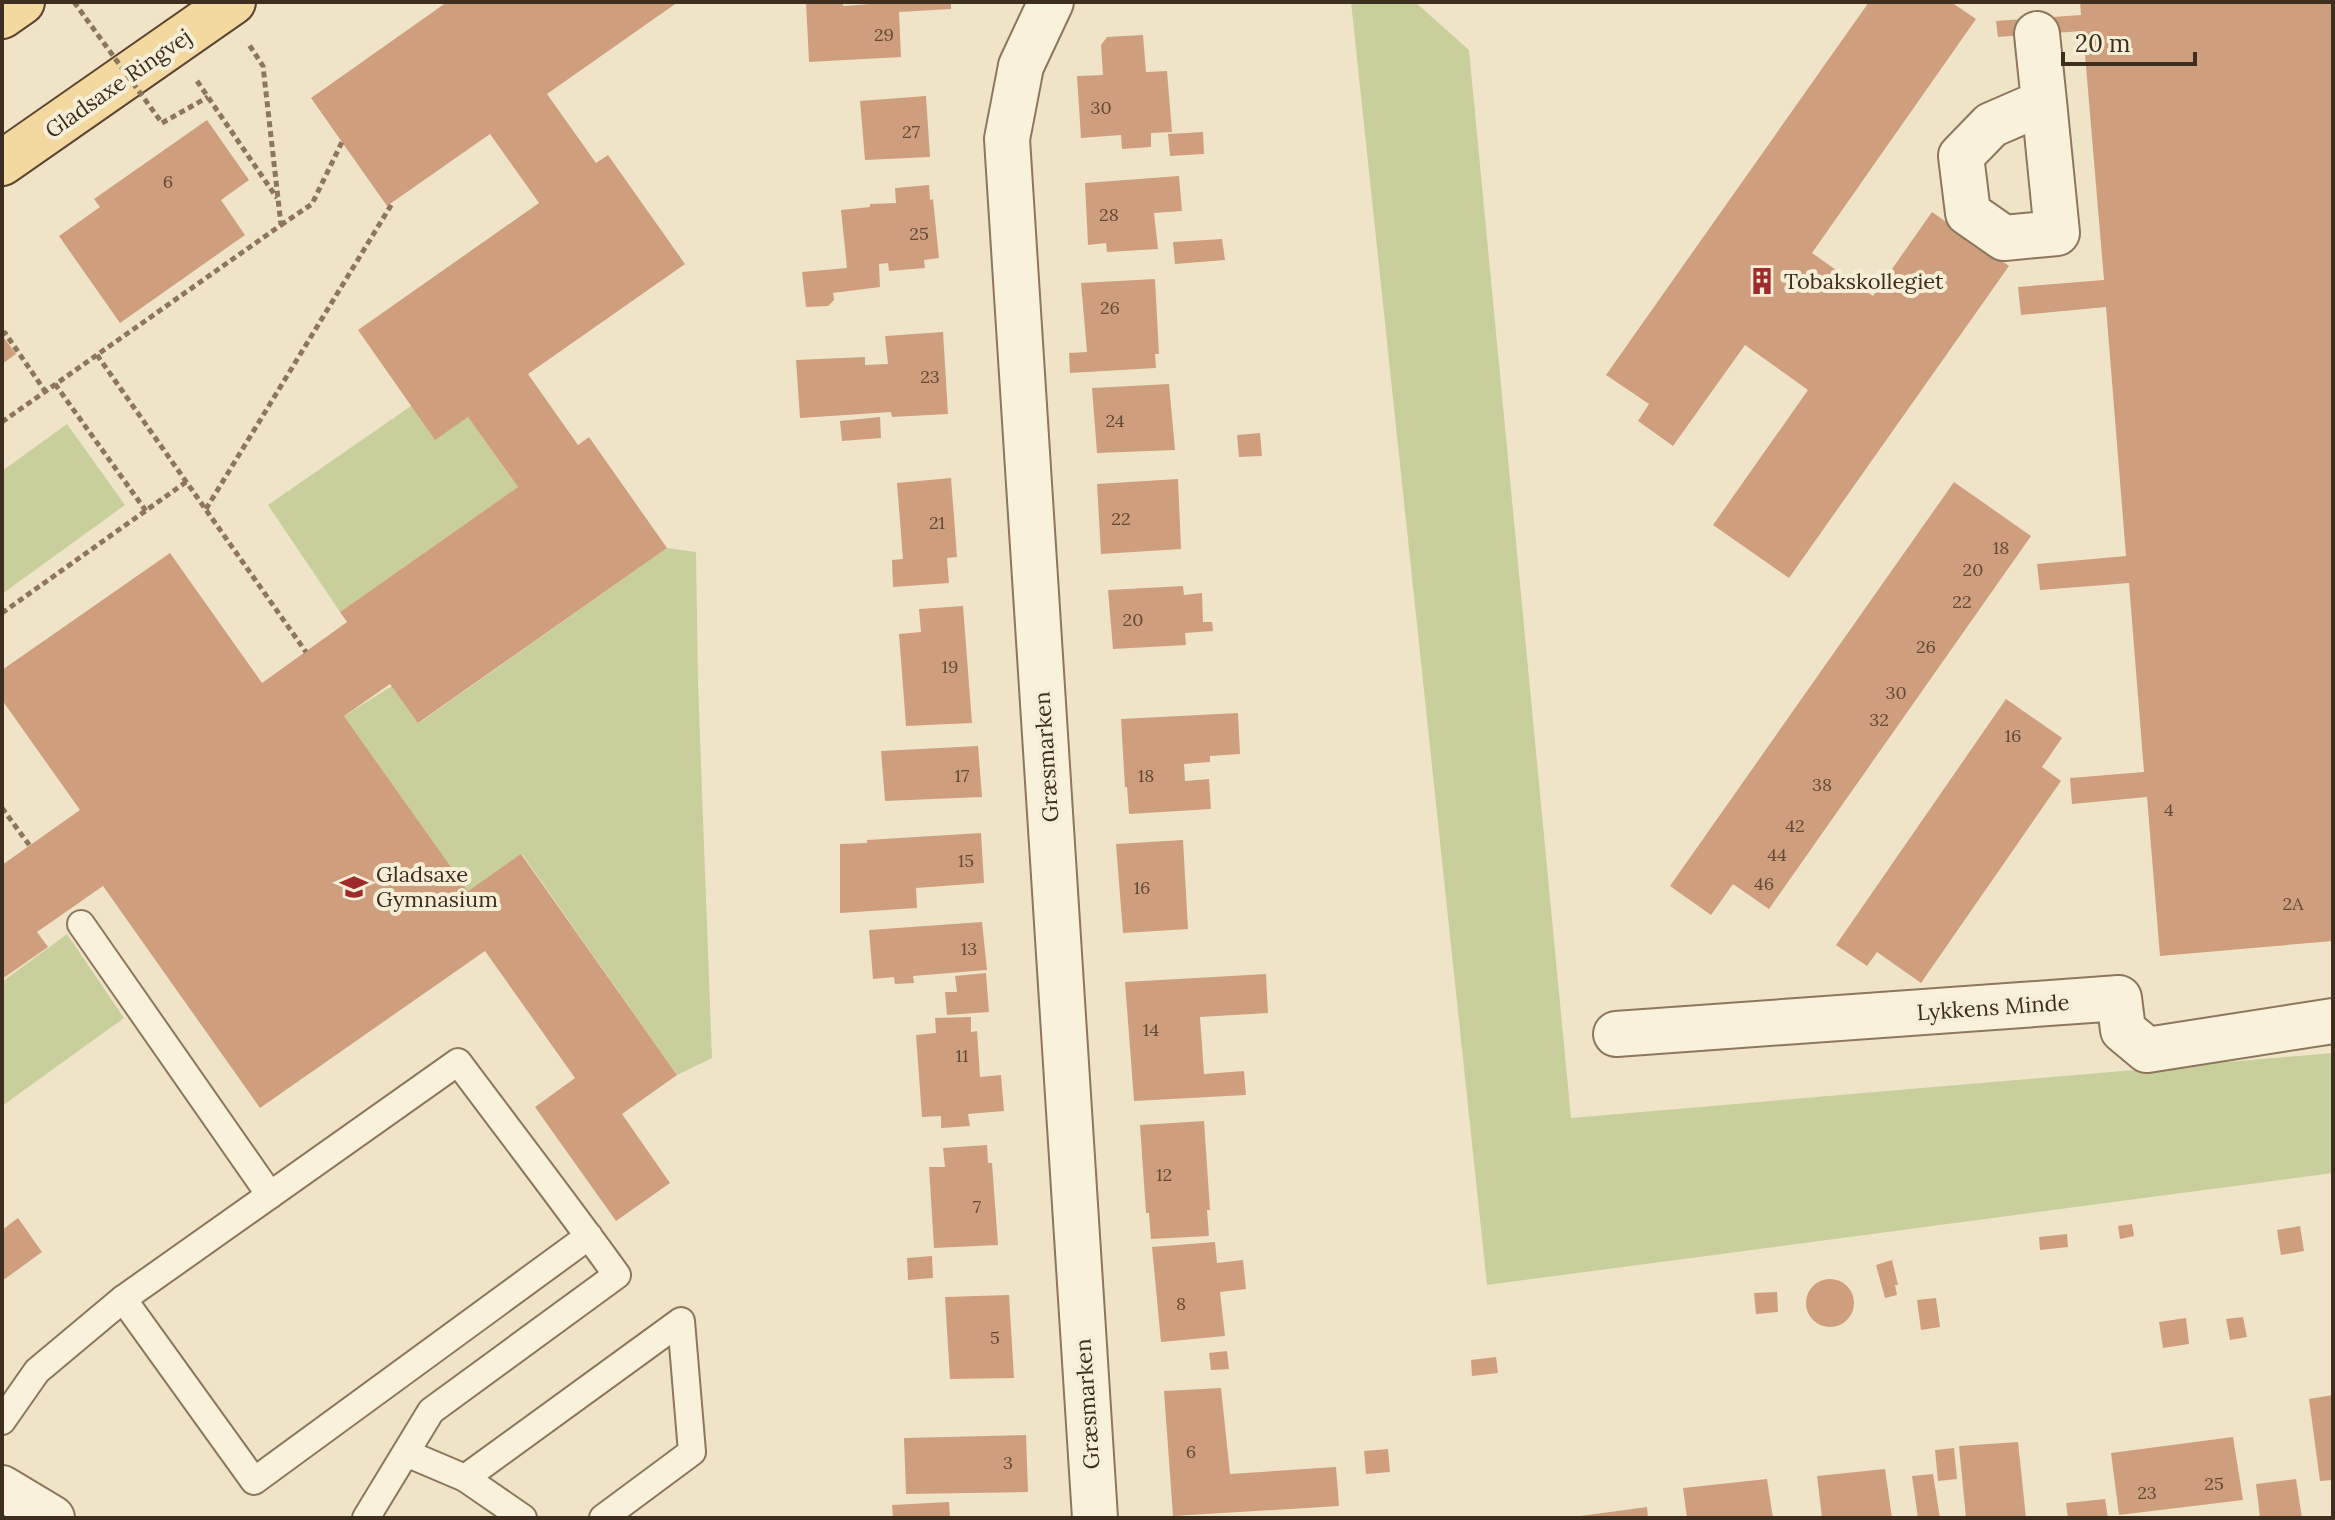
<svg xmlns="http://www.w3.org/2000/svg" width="2335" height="1520" font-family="Lora,serif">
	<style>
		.green { fill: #c9cf9b }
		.building { fill: #cf9f7d }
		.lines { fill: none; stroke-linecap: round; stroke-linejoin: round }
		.service-casing { stroke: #8d765c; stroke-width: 30 }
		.minor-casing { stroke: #8d765c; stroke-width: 48 }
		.tertiary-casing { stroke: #8d765c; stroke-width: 48 }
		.primary-casing { stroke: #5b4430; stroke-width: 48 }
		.path { stroke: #8d765c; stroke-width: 5; stroke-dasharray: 6 4; stroke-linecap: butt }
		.service { stroke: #faf1dc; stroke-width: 26 }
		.minor { stroke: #faf1dc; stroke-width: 44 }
		.tertiary { stroke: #faf1dc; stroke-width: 44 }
		.primary { stroke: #f3d9a0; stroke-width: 44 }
		.path-bridge { stroke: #8d765c; stroke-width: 5; stroke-dasharray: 6 4; stroke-linecap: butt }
		.labels { text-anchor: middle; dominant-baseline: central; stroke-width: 8; stroke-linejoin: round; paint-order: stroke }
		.number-label { font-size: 18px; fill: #624a37 }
		.street-label { font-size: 22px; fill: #3d2e20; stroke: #f7eed8 }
		.poi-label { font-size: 22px; fill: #3d2e20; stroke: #f7eed8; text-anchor: start }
	</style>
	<rect width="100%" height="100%" fill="#f0e4c8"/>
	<g class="green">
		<path d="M1351,2H1415L1469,50L1571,1118L2333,1053V1173L1487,1285Z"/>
		<path d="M411,406L468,417L518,487L340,612L268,505Z"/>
		<path d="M67,424L125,505L2,594V471Z"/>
		<path d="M667,548L696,552L698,684L712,1058L677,1075L522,854L468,891L344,716L392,686L419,723Z"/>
		<path d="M67,934L124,1018L2,1106V982Z"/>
	</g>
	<g class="building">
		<path d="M447,2H678L547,94L596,163L608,155L685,264L528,374L578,445L589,437L667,548L418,723L390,684L344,716L468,891L521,854L677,1075L622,1114L670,1183L616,1221L535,1107L575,1078L485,951L260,1108L103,886L37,932L48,947L2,979V865L80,810L2,700V670L170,553L262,683L347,622L340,612L518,487L468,417L435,440L358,330L539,203L490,134L387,206L311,98Z"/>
		<path d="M806,2H843V6L896,2H951V9L899,12L901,57L809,62Z"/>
		<path d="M1869,2H1951L1976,19L1812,253L1873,296L1932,212L2009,266L1789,578L1713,525L1808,390L1745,345L1673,446L1638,421L1649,404L1606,375Z"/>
		<path d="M2080,2H2333V941L2160,956L2147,797L2072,804L2070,778L2144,772L2129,583L2040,590L2037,564L2126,556L2106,307L2021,315L2018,287L2104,280L2083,31L1998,37L1996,21L2081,15Z"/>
		<path d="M1143,35L1146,72L1167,71L1172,132L1151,133V147L1122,149L1121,135L1081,138L1077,76L1103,75L1101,45L1107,37Z"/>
		<path d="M926,96L930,157L865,160L860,101Z"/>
		<path d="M207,120L249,180L221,200L245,235L120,323L59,236L100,207L94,199Z"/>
		<path d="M1203,132L1204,154L1170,156L1168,134Z"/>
		<path d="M1179,176L1182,211L1154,213L1158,249L1107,252L1106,243L1088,245L1085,183Z"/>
		<path d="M929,185L930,200L933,199L939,258L924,260L925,268L889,271L888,263L879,264L880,287L833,293L834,300L828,306L806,307L802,272L847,268L841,210L870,207V204L896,203L895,188Z"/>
		<path d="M1222,239L1225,260L1175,264L1173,242Z"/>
		<path d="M1155,279L1159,354H1155L1156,368L1070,373L1069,353L1087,352L1081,283Z"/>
		<path d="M943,332L948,414L892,417L891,412L800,418L796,360L865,357V365L888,364L885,336Z"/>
		<path d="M2,335L16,354L2,364Z"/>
		<path d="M1169,384L1175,450L1097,453L1092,388Z"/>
		<path d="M880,417L881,438L842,441L840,421Z"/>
		<path d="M1260,433L1262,456L1239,457L1237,435Z"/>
		<path d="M951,478L957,557L947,558L949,583L893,587L892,560L903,559L897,483Z"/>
		<path d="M1178,479L1181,549L1101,554L1097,484Z"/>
		<path d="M1954,482L2031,536L1769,909L1733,884L1711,915L1670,886Z"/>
		<path d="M1183,586L1184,595L1202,593L1203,622H1212L1213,631L1185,633L1186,645L1113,649L1108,590Z"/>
		<path d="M963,606L972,723L906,726L899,634L921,632L919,609Z"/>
		<path d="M2006,699L2062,738L2042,767L2061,781L1921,983L1877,952L1867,966L1836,945Z"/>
		<path d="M1238,713L1240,754L1210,756V762L1184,764L1185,781L1209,779L1211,809L1129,814L1127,787H1125L1121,719Z"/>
		<path d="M978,746L982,797L885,801L881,751Z"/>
		<path d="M981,833L984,883L916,888L917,908L840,913V844L867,843V840Z"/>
		<path d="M1183,840L1188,929L1123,933L1116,844Z"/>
		<path d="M982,922L987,970L913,976L914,983L895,984L894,977L873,979L869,930Z"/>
		<path d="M986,973L989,1012L947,1015L945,992H957L955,976Z"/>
		<path d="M1266,974L1268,1013L1200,1017L1204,1074L1244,1071L1246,1095L1134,1101L1125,982Z"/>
		<path d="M971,1017V1032L977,1031L980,1077L1001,1075L1004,1111L968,1114L970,1126L941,1128V1116L922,1117L916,1035L936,1033L935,1018Z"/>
		<path d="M1204,1121L1210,1210H1207L1209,1236L1151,1239L1149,1213H1146L1140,1125Z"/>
		<path d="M987,1145L988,1163H992L998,1245L934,1248L929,1167H945L943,1148Z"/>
		<path d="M18,1218L42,1252L2,1281V1230Z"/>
		<path d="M2132,1224L2134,1236L2120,1239L2118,1226Z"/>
		<path d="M2300,1226L2304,1251L2281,1255L2277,1230Z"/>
		<path d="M2067,1234L2068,1247L2040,1250L2039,1237Z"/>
		<path d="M1215,1242L1217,1263L1243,1260L1246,1289L1220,1292L1225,1336L1161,1342L1152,1247Z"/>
		<path d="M932,1256L933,1278L908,1280L907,1258Z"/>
		<path d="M1892,1260L1898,1285H1895L1897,1295L1885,1298L1876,1265Z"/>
		<circle cx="1830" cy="1303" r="24"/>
		<path d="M1777,1292L1778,1312L1756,1314L1754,1293Z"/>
		<path d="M1009,1295L1014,1378L950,1379L945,1297Z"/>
		<path d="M1936,1298L1940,1327L1921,1330L1917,1300Z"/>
		<path d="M2243,1317L2247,1337L2230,1340L2226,1319Z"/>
		<path d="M2186,1318L2189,1344L2163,1348L2159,1322Z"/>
		<path d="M1227,1351L1229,1369L1211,1370L1209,1353Z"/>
		<path d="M1496,1357L1498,1373L1472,1376L1471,1360Z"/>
		<path d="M1221,1388L1230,1474L1336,1467L1339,1506L1173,1516L1164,1391Z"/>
		<path d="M2333,1395V1480L2320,1481L2309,1399Z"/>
		<path d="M1026,1435L1028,1492L906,1494L904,1438Z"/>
		<path d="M2233,1437L2243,1500L2119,1515L2111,1453Z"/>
		<path d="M2018,1442L2026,1518H1966L1959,1446Z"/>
		<path d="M1954,1448L1957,1479L1938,1481L1935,1450Z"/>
		<path d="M1388,1449L1390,1472L1366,1474L1364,1451Z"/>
		<path d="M1885,1469L1892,1518H1822L1817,1476Z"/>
		<path d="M1933,1474L1940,1518H1918L1912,1476Z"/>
		<path d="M1767,1479L1773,1518H1687L1683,1488Z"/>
		<path d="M2296,1479L2302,1518H2260L2256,1484Z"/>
		<path d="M2105,1499L2108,1518H2068L2066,1503Z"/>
		<path d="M949,1502L950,1518H893L892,1505Z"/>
		<path d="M1647,1507L1648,1518H1580V1516Z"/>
	</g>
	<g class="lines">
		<g class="service-casing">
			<g id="service">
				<path d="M81,924L270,1195"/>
				<path d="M2,1421L37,1371L123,1299"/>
				<path d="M406,1453L465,1478L523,1518"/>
				<path d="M465,1478L681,1321L692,1452L603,1518"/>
				<path d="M366,1518L431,1411L617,1275C565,1203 511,1133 458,1062L123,1299L254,1481L589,1236"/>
			</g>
		</g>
		<g class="minor-casing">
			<g id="minor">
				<path d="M1051,2L1021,66L1007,139L1095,1518"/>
				<path d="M2037,34L2044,102L1991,125L1961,156L1968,213L2004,238L2057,233L2044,102"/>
				<path d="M1616,1034L2119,998L2123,1030L2147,1050L2333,1021"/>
			</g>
		</g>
		<g class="tertiary-casing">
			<path id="tertiary" d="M2,1488L52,1518"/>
		</g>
		<g class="primary-casing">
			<g id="primary">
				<path d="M2,16L22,2"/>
				<path d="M2,163L233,2"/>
			</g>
		</g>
		<g class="path">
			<path d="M197,81L277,198"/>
			<path d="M162,123L208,97"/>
			<path d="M281,225L312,204L342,142"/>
			<path d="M2,335L5,333L45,391"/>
			<path d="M97,355L306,652"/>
			<path d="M55,384L146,511"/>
			<path d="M2,422L281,225L263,66L248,43"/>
			<path d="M206,509L393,202"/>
			<path d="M2,613L186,482"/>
			<path d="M2,808L30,846"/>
		</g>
		<use href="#service" class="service"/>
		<use href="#minor" class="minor"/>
		<use href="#tertiary" class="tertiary"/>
		<use href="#primary" class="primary"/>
		<path class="path-bridge" d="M74,2L162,123"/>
	</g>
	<defs>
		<g id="building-bare" transform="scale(2.16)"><path d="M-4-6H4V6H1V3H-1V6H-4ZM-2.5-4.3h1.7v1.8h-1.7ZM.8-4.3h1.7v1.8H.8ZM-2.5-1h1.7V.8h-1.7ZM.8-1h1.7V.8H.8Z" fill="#9e2a2b" stroke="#f7eed8" stroke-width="2.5" paint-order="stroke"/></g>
		<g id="school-bare" transform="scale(2.16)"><path d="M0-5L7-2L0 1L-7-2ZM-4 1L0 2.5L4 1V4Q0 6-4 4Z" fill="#9e2a2b" stroke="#f7eed8" stroke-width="2.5" paint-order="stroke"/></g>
	</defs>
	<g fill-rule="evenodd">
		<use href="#building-bare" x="1762" y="281"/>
		<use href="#school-bare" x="354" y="887"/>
	</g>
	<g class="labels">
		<g class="number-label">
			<text x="884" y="34">29</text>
			<text x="1101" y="107">30</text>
			<text x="911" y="131">27</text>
			<text x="168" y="181">6</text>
			<text x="1109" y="214">28</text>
			<text x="919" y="233">25</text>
			<text x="1110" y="307">26</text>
			<text x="930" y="376">23</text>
			<text x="1115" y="420">24</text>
			<text x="1121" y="518">22</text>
			<text x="937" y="522">21</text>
			<text x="2001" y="547">18</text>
			<text x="1973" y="569">20</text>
			<text x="1962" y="601">22</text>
			<text x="1133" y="619">20</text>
			<text x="1926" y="646">26</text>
			<text x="950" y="666">19</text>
			<text x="1896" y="692">30</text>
			<text x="1879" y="719">32</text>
			<text x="2013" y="735">16</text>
			<text x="962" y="775">17</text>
			<text x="1146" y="775">18</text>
			<text x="1822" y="784">38</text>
			<text x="2169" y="809">4</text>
			<text x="1795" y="825">42</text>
			<text x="1777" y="854">44</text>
			<text x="966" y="860">15</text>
			<text x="1764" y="883">46</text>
			<text x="1142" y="887">16</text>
			<text x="2293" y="903">2A</text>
			<text x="969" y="948">13</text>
			<text x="1151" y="1029">14</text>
			<text x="962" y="1055">11</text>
			<text x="1164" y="1174">12</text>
			<text x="977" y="1206">7</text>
			<text x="1181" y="1303">8</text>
			<text x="995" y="1337">5</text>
			<text x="1191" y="1451">6</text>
			<text x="1008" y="1462">3</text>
			<text x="2214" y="1483">25</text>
			<text x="2147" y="1492">23</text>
		</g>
		<g class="street-label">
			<text transform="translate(118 83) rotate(-35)">Gladsaxe Ringvej</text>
			<text transform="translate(1046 757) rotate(-94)">Græsmarken</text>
			<text transform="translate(1993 1007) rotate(-4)">Lykkens Minde</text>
			<text transform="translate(1087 1404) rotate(-94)">Græsmarken</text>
		</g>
		<g class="poi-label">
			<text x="1784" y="281">Tobakskollegiet</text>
			<text x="376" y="874">Gladsaxe<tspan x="376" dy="25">Gymnasium</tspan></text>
		</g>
	</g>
	<rect width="2335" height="1520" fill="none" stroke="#3d2e20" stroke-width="8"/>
	<path d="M2063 52v12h132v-12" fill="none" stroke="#3d2e20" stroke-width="4"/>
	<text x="2075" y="52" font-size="24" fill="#3d2e20" stroke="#f7eed8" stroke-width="6" paint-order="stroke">20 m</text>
</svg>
